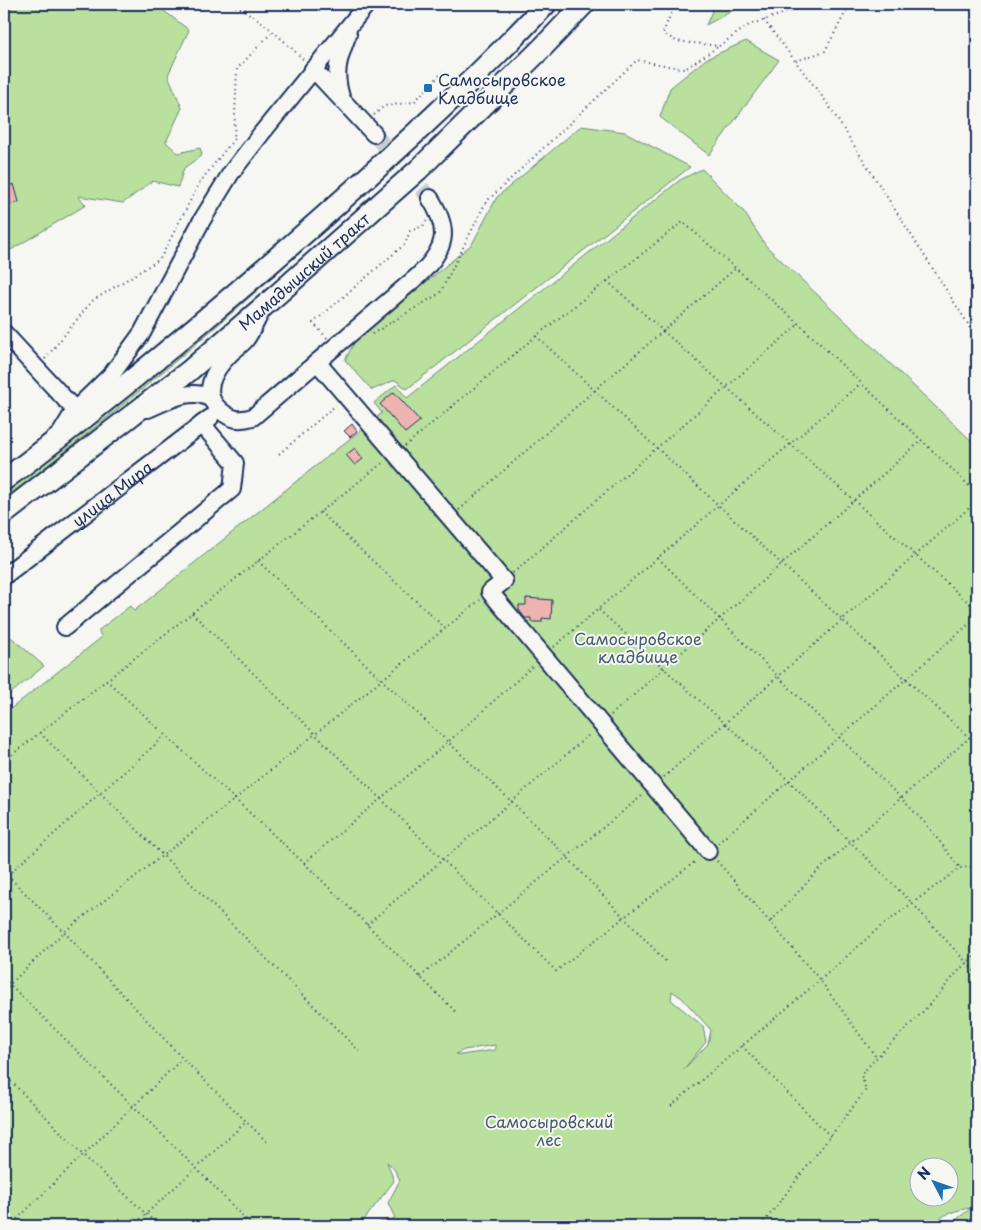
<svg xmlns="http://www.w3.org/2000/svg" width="981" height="1230" font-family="'Playpen Sans',sans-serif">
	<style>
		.green { fill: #b9e09c; stroke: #6a887d; fill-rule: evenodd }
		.building { fill: #efb4b0; stroke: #1b2f5e }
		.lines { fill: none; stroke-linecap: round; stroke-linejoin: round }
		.minor-tunnel { stroke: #caced4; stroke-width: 16; stroke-dasharray: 16 8; stroke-linecap: butt }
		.minor-casing { stroke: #1b2f5e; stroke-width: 20 }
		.major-casing { stroke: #1b2f5e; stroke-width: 24 }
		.path { stroke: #1b2f5e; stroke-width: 2; stroke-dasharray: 1 4; stroke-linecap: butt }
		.minor { stroke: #f6f6f2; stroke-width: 16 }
		.major { stroke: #f6f6f2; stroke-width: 20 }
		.poi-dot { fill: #1f6fb2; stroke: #f6f6f2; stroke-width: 2 }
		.labels { text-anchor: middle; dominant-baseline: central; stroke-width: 4; stroke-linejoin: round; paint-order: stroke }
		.poi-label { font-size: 16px; fill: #1b2f5e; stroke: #f6f6f2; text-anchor: start }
		.street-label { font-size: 16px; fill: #1b2f5e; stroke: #f6f6f2 }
		.park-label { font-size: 16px; fill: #425b6e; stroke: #f6f6f2 }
	</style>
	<rect width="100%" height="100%" fill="#f6f6f2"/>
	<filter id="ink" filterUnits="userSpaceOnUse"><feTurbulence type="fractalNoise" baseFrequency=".02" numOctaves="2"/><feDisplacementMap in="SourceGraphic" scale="10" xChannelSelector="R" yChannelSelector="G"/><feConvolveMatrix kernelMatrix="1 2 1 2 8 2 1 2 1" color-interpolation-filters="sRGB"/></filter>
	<g filter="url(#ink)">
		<g class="green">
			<path d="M4,4H155L189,30L168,75L182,108L166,142L178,153L200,148L202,155L184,168L178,187L153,181L123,203L78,196L86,205L4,254Z"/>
			<path d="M555,4H562C514,53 463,101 413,148C282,272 147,390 4,499V493L116,405Z"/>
			<path d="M715,4H745L706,25Z"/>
			<path d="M746,41L779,60L709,155L660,117L670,88L706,59Z"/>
			<path d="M581,126L625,132L690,167L407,389L395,380L372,390L345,360L355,341L472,244L497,197Z"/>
			<path d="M702,169L744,212L766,246L977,446V1226H948L971,1208C955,1210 942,1214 932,1226H791L797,1218L790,1226H367L395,1218L388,1203L400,1180L394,1169L387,1162L394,1181L364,1220L339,1226H4V714L102,637L99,633V630L130,606L134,611L382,413L374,403L396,385L407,398L680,180ZM672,991L682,998L711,1030L708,1044L683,1070L706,1042L703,1026L671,1000ZM495,1045V1050L461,1055L456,1054L464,1050ZM918,1168H948V1198H918Z"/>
			<path d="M4,631L44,666L4,699Z"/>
		</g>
		<g class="building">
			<path d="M14,184L19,202L4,206V187Z"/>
			<path d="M394,392L420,421L405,433L380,404Z"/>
			<path d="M352,424L357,431L350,437L344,431Z"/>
			<path d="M355,448L363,459L355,465L346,455Z"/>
			<path d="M526,598L552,600L551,619L542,618V622H531V618H525L519,610V605H526Z"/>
		</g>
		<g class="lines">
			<path class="minor-tunnel" d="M374,134L430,198"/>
			<g class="minor-casing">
				<g id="minor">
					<path d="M313,69L374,134"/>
					<path d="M341,97C333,71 339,58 348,34"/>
					<path d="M261,312C256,321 252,331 246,339C242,345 234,349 229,355C213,371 200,394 221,411C232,420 239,421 253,417L419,275C446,249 451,231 430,198"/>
					<path d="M4,333L75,410"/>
					<path d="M317,362L504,581L490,592L708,851"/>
					<path d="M148,409C165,402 194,385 212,400"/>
					<path d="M61,433L75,410L112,374L142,333L202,220L231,173L261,134L367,4"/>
					<path id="s1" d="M4,576L210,418"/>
					<path d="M65,627L232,489L235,463L202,424"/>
				</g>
			</g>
			<g class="major-casing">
				<g id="major">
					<path d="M4,480C113,398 219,309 322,218C399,149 476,79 546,4"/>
					<path id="s2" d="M4,514L189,371L279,293L418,170L542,48L584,4"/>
				</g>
			</g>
			<g class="path">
				<path d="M231,4C259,16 282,39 304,60"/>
				<path d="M675,4L663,33L676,41L719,46L749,25L806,6L836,4"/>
				<path d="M240,8L261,6L263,4"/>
				<path d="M764,20L827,103L977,338"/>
				<path d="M796,61L825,51L850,4"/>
				<path d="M374,115L384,106L414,102L443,72"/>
				<path d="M607,281L977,610"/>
				<path d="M372,334L440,293L486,202L637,60L685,69L719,46"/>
				<path d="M536,336L977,745"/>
				<path d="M327,338L313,323L405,244L410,231L423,226L427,220"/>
				<path d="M45,359L92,301L160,259L200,182L234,139L237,69L273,31"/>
				<path d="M405,446L536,336L683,222L799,324L977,493"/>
				<path d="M279,454L336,405"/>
				<path d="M459,510L595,390L736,268"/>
				<path d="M320,512L445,628"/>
				<path d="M658,558L901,798L926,824L960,868"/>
				<path d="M258,561L381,679L512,802L567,857L668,964"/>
				<path d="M513,573L799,324"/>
				<path d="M599,610L789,781L912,903L977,974"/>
				<path d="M192,613L556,971L697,860"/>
				<path d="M554,647L861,383"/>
				<path d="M106,680L304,863L456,1012"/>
				<path d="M611,715L922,440"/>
				<path d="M40,733L359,1051"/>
				<path d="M4,761L385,461"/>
				<path d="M664,777L977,501"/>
				<path d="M718,843L977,617"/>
				<path d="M717,861L820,980L876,1057"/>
				<path d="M304,863L448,742L534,665"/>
				<path d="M4,872L64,932L183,1059L267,1142"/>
				<path d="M4,878L165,736"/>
				<path d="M771,921L817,872L977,731"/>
				<path d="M367,925C441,860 517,798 591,733"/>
				<path d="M420,977L643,795"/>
				<path d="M4,979L196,1168L252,1226"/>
				<path d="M4,990L64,932L234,800L480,600"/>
				<path d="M742,1046L830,1136"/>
				<path d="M4,1074L83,1155L159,1226"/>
				<path d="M671,1106L820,980L880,927L960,868L977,866"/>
				<path d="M977,1128V1127"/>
				<path d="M10,1226L182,1059"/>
				<path d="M133,1226L247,1121"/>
				<path d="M761,1226L866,1090L861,1075C882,1050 907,1029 929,1005C945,988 958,968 977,954"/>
			</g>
			<use href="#minor" class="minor"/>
			<use href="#major" class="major"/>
		</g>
	</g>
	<rect class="poi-dot" x="423" y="83" width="10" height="10" rx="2.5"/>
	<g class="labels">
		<g class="poi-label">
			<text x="438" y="79">Самосыровское<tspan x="438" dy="18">Кладбище</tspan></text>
		</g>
		<g class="street-label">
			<text stroke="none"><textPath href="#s2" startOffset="386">Мамадышский тракт</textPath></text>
			<text stroke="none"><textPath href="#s1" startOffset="136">улица Мира</textPath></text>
		</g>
		<g class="park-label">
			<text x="638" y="638">Самосыровское<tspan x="638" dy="18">кладбище</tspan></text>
			<text x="549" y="1121">Самосыровский<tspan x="549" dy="18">лес</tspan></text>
		</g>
	</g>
	<rect width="981" height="1230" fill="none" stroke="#f6f6f2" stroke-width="20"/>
	<rect x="10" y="10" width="961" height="1210" fill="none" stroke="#1b2f5e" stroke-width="2" filter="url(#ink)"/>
	<g transform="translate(934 1182) rotate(311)"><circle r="24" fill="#f6f6f2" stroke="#9ea6b7"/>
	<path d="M0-4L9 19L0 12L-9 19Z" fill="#1f6fb2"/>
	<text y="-8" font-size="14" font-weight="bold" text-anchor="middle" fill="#1b2f5e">N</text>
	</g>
</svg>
